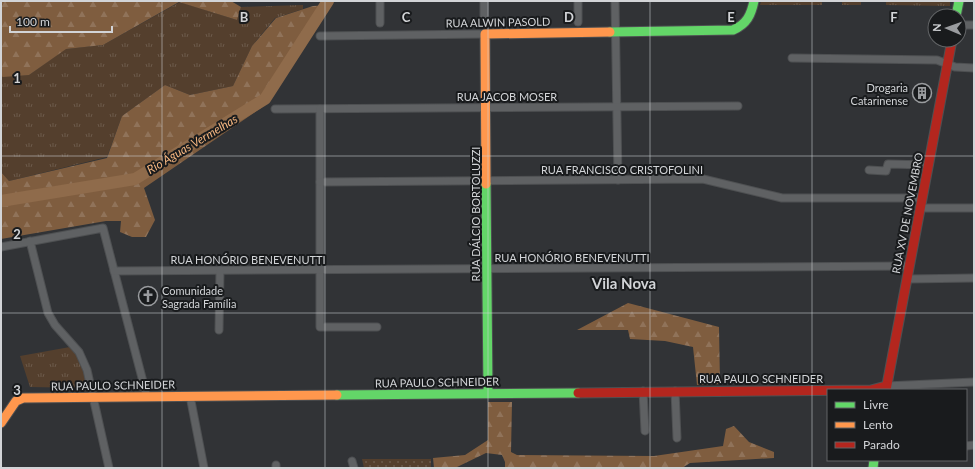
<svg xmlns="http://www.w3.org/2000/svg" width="975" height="469" font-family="Lato,sans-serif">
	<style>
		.grass { fill: url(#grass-tufts) }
		.forest { fill: url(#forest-firs) }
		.park { fill: url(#park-dots) }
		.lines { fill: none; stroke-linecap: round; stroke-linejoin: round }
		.river { stroke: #8f6b4b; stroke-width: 12 }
		.street-casing { stroke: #4e5052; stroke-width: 9 }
		.fast-casing { stroke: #4e5052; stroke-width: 11 }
		.slow-casing { stroke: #4e5052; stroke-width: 11 }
		.jam-casing { stroke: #4e5052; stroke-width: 11 }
		.street { stroke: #5f6163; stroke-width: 7 }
		.fast { stroke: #63d668; stroke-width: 9 }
		.slow { stroke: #ff974d; stroke-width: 9 }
		.jam { stroke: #b3261e; stroke-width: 9 }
		.grid { fill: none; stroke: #d2d4d7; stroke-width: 1; stroke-opacity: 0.55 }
		.labels { text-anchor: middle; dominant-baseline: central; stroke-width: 4; stroke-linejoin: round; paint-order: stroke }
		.street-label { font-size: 11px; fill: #d2d4d7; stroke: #191b1d }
		.poi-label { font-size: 11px; fill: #d2d4d7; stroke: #191b1d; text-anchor: end }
		.water-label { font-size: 12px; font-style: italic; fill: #f5b680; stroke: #191b1d }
		.district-label { font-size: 15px; font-weight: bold; fill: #d2d4d7; stroke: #191b1d }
		.grid-label { font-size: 13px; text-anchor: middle; font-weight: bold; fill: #d2d4d7; stroke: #191b1d; stroke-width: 4; stroke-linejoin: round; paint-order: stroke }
	</style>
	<defs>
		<pattern id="grass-tufts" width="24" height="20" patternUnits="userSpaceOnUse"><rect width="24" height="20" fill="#543f2d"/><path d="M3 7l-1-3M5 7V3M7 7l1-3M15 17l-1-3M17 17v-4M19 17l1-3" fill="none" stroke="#6c5a4b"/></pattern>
		<pattern id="forest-firs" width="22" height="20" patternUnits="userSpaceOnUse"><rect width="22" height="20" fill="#7f5d3f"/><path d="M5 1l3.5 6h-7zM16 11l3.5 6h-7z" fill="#90735a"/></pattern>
		<pattern id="park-dots" width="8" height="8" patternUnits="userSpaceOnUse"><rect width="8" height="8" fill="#543f2d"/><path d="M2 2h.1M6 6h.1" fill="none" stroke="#6c5a4b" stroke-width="1.8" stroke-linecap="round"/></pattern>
	</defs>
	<rect width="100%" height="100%" fill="#313336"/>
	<g class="grass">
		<path d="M761,1H822V5H760Z"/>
		<rect x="842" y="1" width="19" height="4"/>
		<path d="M886,1H950V6L886,5Z"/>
		<path d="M180,2L237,20L241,7L303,5V9L275,18L252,46L233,86L190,95L165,85L122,116L107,157L9,181L1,172V76L29,75L65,49L103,45Z"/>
		<path d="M70,347C83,361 84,370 87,388L30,387L20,356Z"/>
	</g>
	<g class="forest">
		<path d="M1,1H231L241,7L237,20L179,2L103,45L66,49L29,75L3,77L1,76Z"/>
		<path d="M330,5L261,108L144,188L155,220L146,237H132L120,232L121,221H106L1,239V172L9,181L107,158L122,116L165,85L190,95L233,86L252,46L276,18L313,6Z"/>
		<path d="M628,303L719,327L720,384L697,385L693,347L665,341L630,339L628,330H577Z"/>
		<path d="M488,402H512L511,452L517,455L654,456L723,446L726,429L734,426L749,442L774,452V458L690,463L682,468H505V462L502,455L486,453L455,468H434L433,458L465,455L488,440Z"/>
	</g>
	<path class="park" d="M362,459H431V468H364Z"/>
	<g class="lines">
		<path class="river" d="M1,201L135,179L265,99L328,1"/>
		<g class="street-casing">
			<g id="street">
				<path d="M380,1V23"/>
				<path d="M484,1V18"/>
				<path d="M578,1V22"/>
				<path d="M615,1L618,180"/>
				<path d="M959,25H974"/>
				<path d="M320,36L485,34"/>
				<path d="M792,58L937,60L955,67L974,68"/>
				<path d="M275,109L738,106"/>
				<path d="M320,109V327H377"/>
				<path d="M869,170L886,171L888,164L928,165"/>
				<path d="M320,182L703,179L782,198H922"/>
				<path d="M920,208H974"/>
				<path d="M30,241L48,313L55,325L79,352L87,370L109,468"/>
				<path d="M1,247L103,228L147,397"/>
				<path d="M114,271L909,266"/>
				<path d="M907,279L974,278"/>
				<path d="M219,330L220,270"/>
				<path d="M886,386L974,382"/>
				<path d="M643,391L645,431"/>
				<path d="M675,391L677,438"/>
				<path d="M190,396L204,468"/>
				<path d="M966,446L974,445"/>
				<path d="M352,461L354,468"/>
				<path d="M276,465V468"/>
			</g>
		</g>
		<g class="fast-casing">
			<g id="fast">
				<path d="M956,16L959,1"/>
				<path d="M610,32L733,30C747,24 751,15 754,1"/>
				<path d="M486,184L488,393"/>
				<path d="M337,395L578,393"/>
				<path d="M873,468L874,460"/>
			</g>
		</g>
		<g class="slow-casing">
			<g id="slow">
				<path d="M486,184L485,34L610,32"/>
				<path d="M1,423L16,401L23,398L337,395"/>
			</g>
		</g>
		<g class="jam-casing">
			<g id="jam">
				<path d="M886,390L952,40"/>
				<path d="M578,393L871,390L886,386"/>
			</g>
		</g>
		<use href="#street" class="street"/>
		<use href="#fast" class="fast"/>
		<use href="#slow" class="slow"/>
		<use href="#jam" class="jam"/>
	</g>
	<path class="grid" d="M162,1V468M325,1V468M488,1V468M650,1V468M812,1V468M1,156H974M1,313H974"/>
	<defs>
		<g id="building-ring" transform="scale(1)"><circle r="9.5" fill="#191b1d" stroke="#9a9c9f" stroke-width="1.5"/><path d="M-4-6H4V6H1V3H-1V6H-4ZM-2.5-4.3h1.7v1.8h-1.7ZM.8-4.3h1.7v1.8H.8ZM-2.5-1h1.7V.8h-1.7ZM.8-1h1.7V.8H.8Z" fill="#9a9c9f"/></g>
		<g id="church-ring" transform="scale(1)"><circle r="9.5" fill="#191b1d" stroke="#9a9c9f" stroke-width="1.5"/><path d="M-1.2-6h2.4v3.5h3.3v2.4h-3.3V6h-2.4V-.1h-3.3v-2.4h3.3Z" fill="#9a9c9f"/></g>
	</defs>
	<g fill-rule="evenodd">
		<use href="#building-ring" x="922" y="93"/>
		<use href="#church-ring" x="148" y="296"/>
	</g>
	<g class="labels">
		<g class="street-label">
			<text transform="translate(498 22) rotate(-1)">RUA ALWIN PASOLD</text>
			<text x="507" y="96">RUA JACOB MOSER</text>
			<text x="622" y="169">RUA FRANCISCO CRISTOFOLINI</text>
			<text transform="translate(907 213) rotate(-79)">RUA XV DE NOVEMBRO</text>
			<text transform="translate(475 214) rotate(-90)">RUA DÁLCIO BORTOLUZZI</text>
			<text x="572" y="257">RUA HONÓRIO BENEVENUTTI</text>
			<text x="248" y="259">RUA HONÓRIO BENEVENUTTI</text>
			<text x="761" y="378">RUA PAULO SCHNEIDER</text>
			<text transform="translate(437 382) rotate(-1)">RUA PAULO SCHNEIDER</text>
			<text transform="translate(113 385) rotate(-1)">RUA PAULO SCHNEIDER</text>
		</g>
		<g class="poi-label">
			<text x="908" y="87">Drogaria<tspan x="908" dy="13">Catarinense</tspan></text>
			<text x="162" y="290" text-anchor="start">Comunidade<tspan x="162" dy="13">Sagrada Família</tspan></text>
		</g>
		<g class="water-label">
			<text transform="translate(192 144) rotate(-31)">Rio Águas Vermelhas</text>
		</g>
		<g class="district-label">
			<text x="624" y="283">Vila Nova</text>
		</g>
	</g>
	<g class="grid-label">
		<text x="244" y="22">B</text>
		<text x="406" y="22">C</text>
		<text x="569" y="22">D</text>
		<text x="731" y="22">E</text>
		<text x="894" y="22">F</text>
		<text x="17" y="83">1</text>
		<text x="17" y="239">2</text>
		<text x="17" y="395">3</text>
	</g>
	<rect width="975" height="469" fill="none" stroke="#d2d4d7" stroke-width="4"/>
	<rect x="827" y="389" width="140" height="72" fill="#191b1d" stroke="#636567"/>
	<rect x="835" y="402" width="20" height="6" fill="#63d668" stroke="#636567"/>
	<text x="863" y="409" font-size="12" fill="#d2d4d7">Livre</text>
	<rect x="835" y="422" width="20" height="6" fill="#ff974d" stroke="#636567"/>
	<text x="863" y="429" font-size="12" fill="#d2d4d7">Lento</text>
	<rect x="835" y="442" width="20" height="6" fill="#b3261e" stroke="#636567"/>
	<text x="863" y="449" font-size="12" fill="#d2d4d7">Parado</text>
	<g transform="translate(947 28) rotate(272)"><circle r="19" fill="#191b1d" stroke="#636567"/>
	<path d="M0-3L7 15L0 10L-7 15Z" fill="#9a9c9f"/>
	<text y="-6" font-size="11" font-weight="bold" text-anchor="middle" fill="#d2d4d7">N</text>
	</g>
	<path d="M10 26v6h102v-6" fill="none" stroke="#d2d4d7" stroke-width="2"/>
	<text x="16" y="26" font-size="12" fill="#d2d4d7" stroke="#191b1d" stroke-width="3" paint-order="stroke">100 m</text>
</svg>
